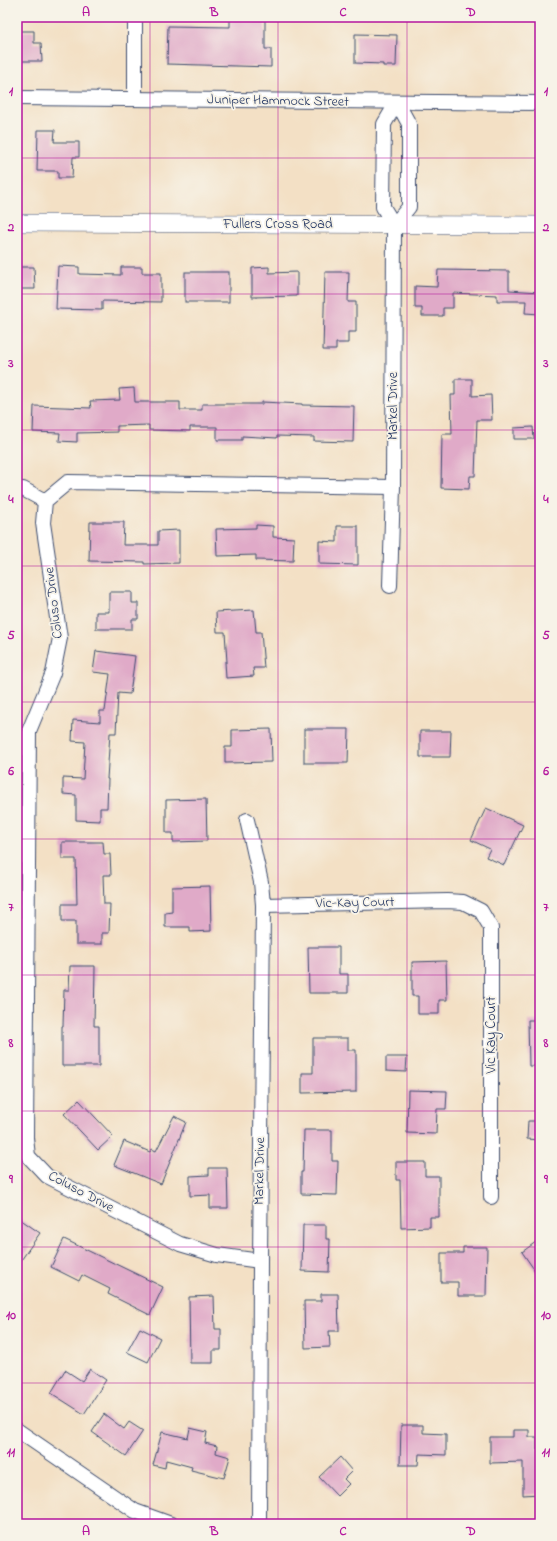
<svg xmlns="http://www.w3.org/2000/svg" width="557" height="1541" font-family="'Indie Flower',sans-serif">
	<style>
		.building { fill: #e0aac8 }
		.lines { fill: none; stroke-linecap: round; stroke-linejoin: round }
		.minor-casing { stroke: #3b4a6d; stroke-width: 16 }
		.tertiary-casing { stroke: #3b4a6d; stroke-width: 18 }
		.minor { stroke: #fff; stroke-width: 14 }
		.tertiary { stroke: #fff; stroke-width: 17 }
		.grid { fill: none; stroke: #b5179e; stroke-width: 1; stroke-opacity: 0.55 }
		.labels { text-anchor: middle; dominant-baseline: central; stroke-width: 3.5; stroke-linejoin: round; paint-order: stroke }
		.street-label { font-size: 14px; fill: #1b2f5e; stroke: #f7f3e8 }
		.neatline { fill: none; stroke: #b5179e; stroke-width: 1.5 }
		.grid-label { font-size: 13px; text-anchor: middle; font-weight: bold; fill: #b5179e }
	</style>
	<rect width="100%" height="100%" fill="#f7f3e8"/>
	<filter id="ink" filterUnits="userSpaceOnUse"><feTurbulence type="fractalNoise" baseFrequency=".025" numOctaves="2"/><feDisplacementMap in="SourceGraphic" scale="8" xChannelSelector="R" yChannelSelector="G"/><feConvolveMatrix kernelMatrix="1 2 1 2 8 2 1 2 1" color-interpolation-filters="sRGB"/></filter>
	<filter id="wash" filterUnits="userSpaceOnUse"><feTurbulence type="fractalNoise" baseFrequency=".012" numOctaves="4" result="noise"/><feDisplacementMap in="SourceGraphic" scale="16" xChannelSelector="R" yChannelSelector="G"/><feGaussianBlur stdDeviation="0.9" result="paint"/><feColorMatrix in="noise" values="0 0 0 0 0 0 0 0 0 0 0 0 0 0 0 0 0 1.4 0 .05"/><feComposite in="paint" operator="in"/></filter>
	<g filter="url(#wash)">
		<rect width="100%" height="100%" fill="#f3e0c5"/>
		<g id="blocks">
			<g class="building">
				<path d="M230,19L265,20V49H271V67L167,64L168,26L230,27Z"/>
				<path d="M17,31H34V43H41L42,61H17Z"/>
				<path d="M355,34L397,35L396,66H383V64L355,63Z"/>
				<path d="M38,130H55L54,142H79V157H73L72,178H58V171H37Z"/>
				<path d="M58,266L79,267V274L121,275V267H142V273H161V302L102,301V310L56,309Z"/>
				<path d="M17,267H34L35,289H17Z"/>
				<path d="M269,267V273L297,272V296L252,297V268Z"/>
				<path d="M438,270L509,271V290L540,292V314L525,313L526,301H497V295L453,293V308H443V316H422V308H415V286L437,287Z"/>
				<rect x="185" y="272" width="44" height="30"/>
				<path d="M325,272H349L348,302H356V332H348V343H336V350H323Z"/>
				<path d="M455,379H472V396L491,395L492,420H477L475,476H470L469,489L441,488L442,434H452L451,395H455Z"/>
				<path d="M134,388L135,402H180V410H202V404H262V402L302,404V405L354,406L353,442L314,441V437L277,436V438L242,436V440H217V427H190V431L149,430V425L117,426V432L77,433V442L59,441L60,433L33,432L34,406L91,408L90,401L120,400L119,389Z"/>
				<path d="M533,427L534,439H514V428Z"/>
				<path d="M90,522H124L123,545H158V531L179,530V563L144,564V562L89,561Z"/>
				<path d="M256,525L273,526V537L294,538L293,561L256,560V555L217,556L216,529L256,528Z"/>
				<path d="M337,526H358V565L319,564V541L337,542Z"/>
				<path d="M109,592H132V603H138V619H132V629H96V612H109Z"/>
				<path d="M254,610L256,632H261L264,668H253L254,676L226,678L225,662H227L225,632H217L216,612Z"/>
				<path d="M96,651L135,656L130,694L118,693L116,733H110L107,779H108L107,808H100V821L76,820V795L63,794V778L83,779L85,742L72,741L73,720L100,722V711H105L110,674L93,672Z"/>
				<path d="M271,729L272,762L225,763V747H232V730Z"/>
				<path d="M304,729H349L348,763H304Z"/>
				<path d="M420,731H451L450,757H420Z"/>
				<path d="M206,799L207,841L173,842V833H166V800Z"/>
				<path d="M486,808L523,825L504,865L486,857L490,849L471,840Z"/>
				<path d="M62,842H103L104,854H110L111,875H103L104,904H110L109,933H102V944H76V921H62V904H77L76,859H62Z"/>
				<path d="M210,886L211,931L190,932V927H165V913L172,912V887Z"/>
				<path d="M308,947H339V974H348V993H309Z"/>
				<path d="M446,961L447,1000H439V1014H418V996H412V962Z"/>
				<path d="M70,966H95L94,1026H99V1066H62V1026H63L64,990H69Z"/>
				<path d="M528,1020H540V1066H529Z"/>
				<path d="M313,1038H348V1050H356V1092L302,1093V1073H313Z"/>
				<path d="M386,1057H407L406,1072L386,1071Z"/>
				<path d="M408,1090L447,1091L446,1109H437L436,1134L407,1133Z"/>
				<path d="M79,1100L113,1136L98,1150L64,1114Z"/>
				<path d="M174,1116L186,1122L161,1184L114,1165L124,1141L150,1152L152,1149L156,1151Z"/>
				<path d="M528,1121H540V1140L527,1139Z"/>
				<path d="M304,1130H332V1161H338L337,1195L301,1194V1172H303Z"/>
				<path d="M396,1162H425V1176H439V1217H430V1227L401,1228L400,1180H396Z"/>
				<path d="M209,1168H227L228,1208H210V1195L190,1196V1176L209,1175Z"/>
				<path d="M17,1217L40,1233L17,1266Z"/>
				<path d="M303,1225H326V1239H330L329,1272L302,1271Z"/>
				<path d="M64,1239L163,1287L150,1315L108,1294L110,1289L82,1275L79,1281L51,1267Z"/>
				<path d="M540,1239V1278L522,1252Z"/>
				<path d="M463,1247H487L486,1296H458V1282H441V1253H463Z"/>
				<path d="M321,1294H338L339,1331H329L330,1347L305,1348L304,1301H321Z"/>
				<path d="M214,1296L215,1329H221V1350H213V1363H190L189,1297Z"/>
				<path d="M140,1328L160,1338L148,1362L127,1352Z"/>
				<path d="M90,1369L106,1380L84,1414L51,1393L65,1370L82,1381Z"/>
				<path d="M104,1414L124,1429L129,1422L143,1431L126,1456L92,1432Z"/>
				<path d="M401,1425H423V1433L446,1434V1455L419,1454L418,1465H400Z"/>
				<path d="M190,1428L207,1432L205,1443L217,1446L216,1453L230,1457L224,1478L191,1470L192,1467L166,1460L165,1468L153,1465L162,1432L188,1438Z"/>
				<path d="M513,1430H529V1437H537V1449H540V1494L523,1495V1462L490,1463V1437H513Z"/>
				<path d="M340,1457L352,1471L344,1479L349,1484L337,1496L319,1477Z"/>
			</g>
		</g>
	</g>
	<g filter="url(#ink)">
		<use href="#blocks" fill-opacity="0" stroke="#3b4a6d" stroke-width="1"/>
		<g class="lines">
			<g class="minor-casing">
				<g id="minor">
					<path d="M17,98L540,103"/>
					<path d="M135,99V17"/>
					<path d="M23,489L45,501"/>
					<path d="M390,586L393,487L394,225L383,207L384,124L397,102L409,124V207L394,225"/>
					<path d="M247,820L261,882L263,905L260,1261L259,1524"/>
					<path d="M263,905L447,901L463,902L481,911L491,928V1197"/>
					<path d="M260,1261L217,1255L180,1244L47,1176L28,1156L26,1138L29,731L53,673L60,638L43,523L45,501L68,482L393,487"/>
					<path d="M17,1430L135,1511L171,1524"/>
				</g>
			</g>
			<g class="tertiary-casing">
				<path id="tertiary" d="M17,223L540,225"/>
			</g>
			<use href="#minor" class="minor"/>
			<use href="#tertiary" class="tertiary"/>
		</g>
	</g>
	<path class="grid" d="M150,17V1524M278,17V1524M407,17V1524M17,158H540M17,294H540M17,430H540M17,566H540M17,702H540M17,839H540M17,975H540M17,1111H540M17,1247H540M17,1383H540"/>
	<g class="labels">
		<g class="street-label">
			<text transform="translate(278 101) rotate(1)">Juniper Hammock Street</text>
			<text x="278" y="224">Fullers Cross Road</text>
			<text transform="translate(393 406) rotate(-90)">Markel Drive</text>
			<text transform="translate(54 603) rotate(-97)">Coluso Drive</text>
			<text transform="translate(355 903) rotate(-1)">Vic-Kay Court</text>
			<text transform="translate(491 1035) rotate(-90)">Vic Kay Court</text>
			<text transform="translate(260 1171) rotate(-89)">Markel Drive</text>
			<text transform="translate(81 1192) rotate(28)">Coluso Drive</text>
		</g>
	</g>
	<rect width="557" height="1541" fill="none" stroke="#f7f3e8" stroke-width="44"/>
	<rect x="22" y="22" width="513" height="1497" class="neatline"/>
	<g class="grid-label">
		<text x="86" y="16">A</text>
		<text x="214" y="16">B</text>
		<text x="343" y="16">C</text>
		<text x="471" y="16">D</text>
		<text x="11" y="95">1</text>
		<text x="546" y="95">1</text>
		<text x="11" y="231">2</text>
		<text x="546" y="231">2</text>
		<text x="11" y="367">3</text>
		<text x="546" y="367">3</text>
		<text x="11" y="503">4</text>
		<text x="546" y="503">4</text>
		<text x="11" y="639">5</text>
		<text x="546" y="639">5</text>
		<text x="11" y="775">6</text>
		<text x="546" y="775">6</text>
		<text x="11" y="911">7</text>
		<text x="546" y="911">7</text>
		<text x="11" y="1047">8</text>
		<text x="546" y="1047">8</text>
		<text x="11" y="1183">9</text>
		<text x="546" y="1183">9</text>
		<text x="11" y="1319">10</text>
		<text x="546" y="1319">10</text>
		<text x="11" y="1456">11</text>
		<text x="546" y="1456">11</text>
		<text x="86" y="1535">A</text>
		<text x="214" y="1535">B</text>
		<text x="343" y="1535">C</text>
		<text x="471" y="1535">D</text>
	</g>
</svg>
